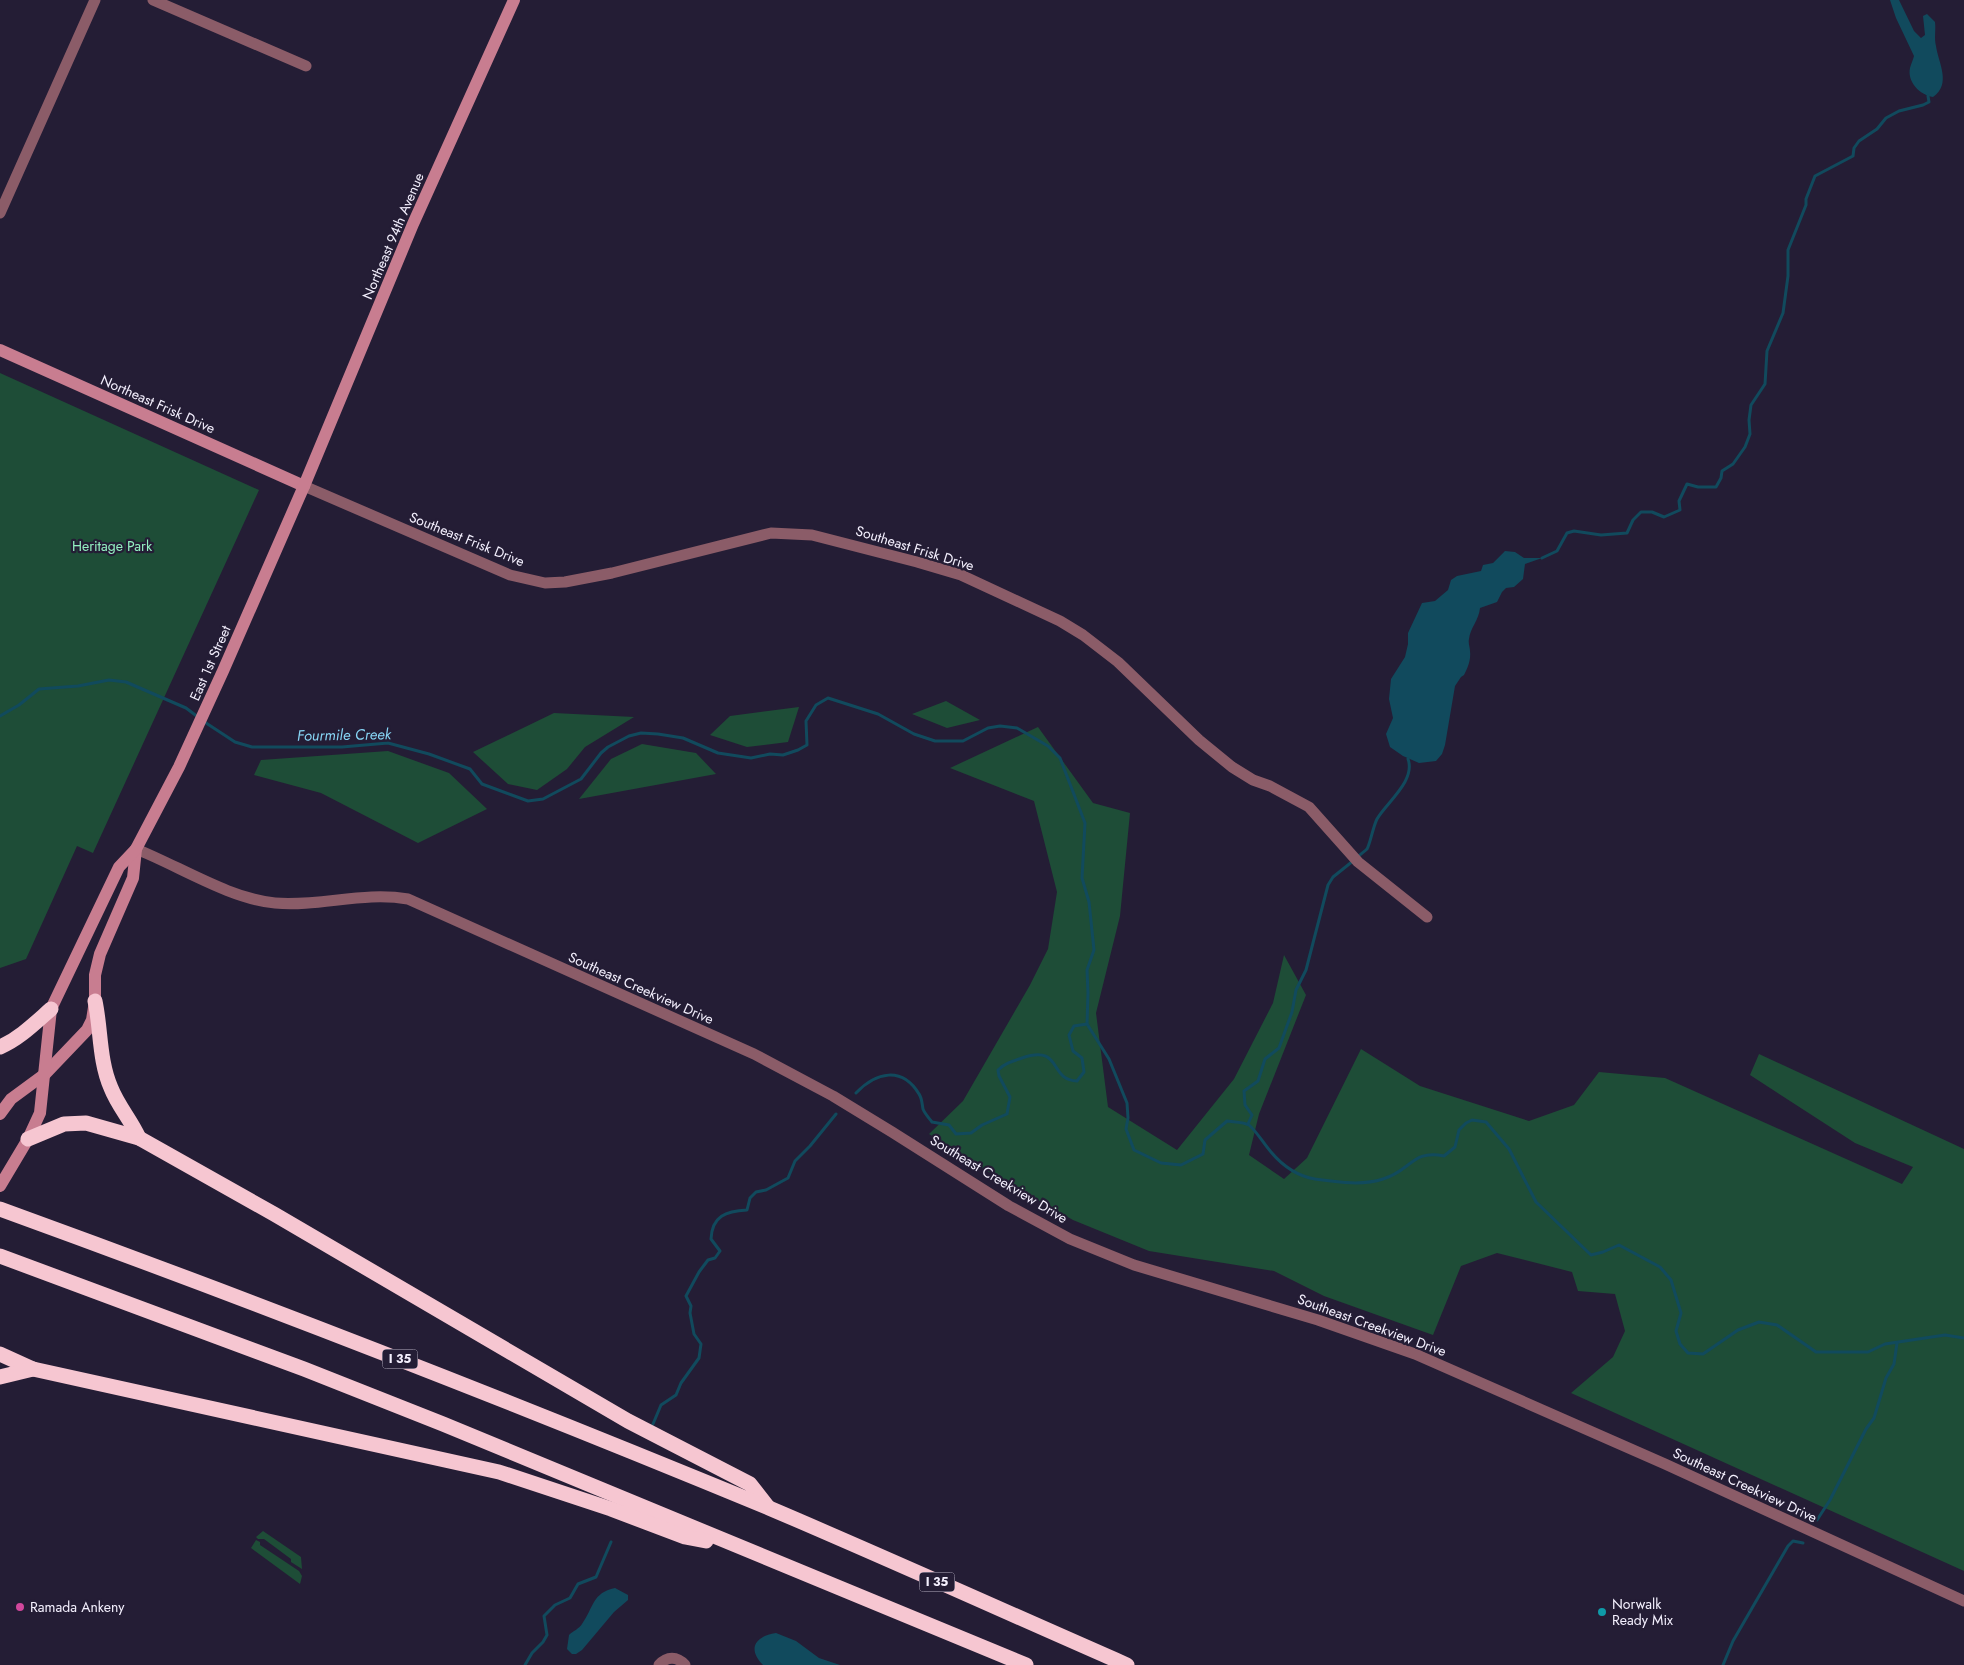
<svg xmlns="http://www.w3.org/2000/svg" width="1964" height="1665" font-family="Jost,sans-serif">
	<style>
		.green { fill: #1e4d37 }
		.water { fill: #114a5d }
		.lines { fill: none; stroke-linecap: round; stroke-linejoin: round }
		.stream { stroke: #114a5d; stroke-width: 3 }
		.street { stroke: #8b5c68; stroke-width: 11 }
		.secondary { stroke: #c87d90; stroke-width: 12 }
		.highway { stroke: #f6c6d1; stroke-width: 15 }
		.hotel-dot { fill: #d1479c; stroke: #241d35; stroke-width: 2 }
		.culture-dot { fill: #0f9aa8; stroke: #241d35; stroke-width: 2 }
		.labels { text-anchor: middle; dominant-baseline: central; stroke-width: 4.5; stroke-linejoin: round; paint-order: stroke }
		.shield { fill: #241d35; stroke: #b6b1c2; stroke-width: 1 }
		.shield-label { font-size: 12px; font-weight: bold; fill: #f4f0fe }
		.street-label { font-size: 14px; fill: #f4f0fe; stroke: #241d35 }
		.park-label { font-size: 14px; fill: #93f0c1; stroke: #241d35 }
		.poi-label { font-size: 14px; fill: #f4f0fe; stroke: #241d35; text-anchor: start }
		.water-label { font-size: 15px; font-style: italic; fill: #87d5f5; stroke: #241d35 }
	</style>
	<rect width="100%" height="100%" fill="#241d35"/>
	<g class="green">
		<path d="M0,373L259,490L93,853L77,846L26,959L0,968Z"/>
		<path d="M946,701L980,720L947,728L912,714Z"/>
		<path d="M799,707L788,742L747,747L710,735L730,716Z"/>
		<path d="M554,713L634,717L585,747L567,769L537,790L508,784L473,752Z"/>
		<path d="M1038,727L1093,803L1130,813L1120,916L1096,1013L1108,1107L1177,1150L1234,1079L1273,1003L1284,955L1306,995L1259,1114L1249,1155L1284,1179L1307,1158L1361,1049L1420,1086L1529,1121L1574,1105L1599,1072L1665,1078L1902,1184L1913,1167L1855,1143L1750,1075L1759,1054L1964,1149V1571L1571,1393L1613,1357L1625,1331L1615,1294L1578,1291L1572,1272L1497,1253L1461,1266L1433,1335L1324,1296L1274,1271L1149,1251L1073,1220L982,1168L929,1134L963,1101L1030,985L1048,949L1057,892L1034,801L950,768Z"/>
		<path d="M642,744L696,753L716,774L579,799L611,759Z"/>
		<path d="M388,751L449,773L487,809L418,843L321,793L254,775L261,760Z"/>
		<path d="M263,1531L301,1557L302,1569L291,1562V1559L264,1539H258L256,1537Z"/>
		<path d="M256,1540L260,1542V1545L299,1571L302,1576L300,1584L251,1548Z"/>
	</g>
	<g class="water">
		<path d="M1890,0H1899L1914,31L1921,38L1925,35L1923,16L1927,14L1935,22C1936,30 1934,38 1936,46C1938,62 1952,84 1933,97C1920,95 1907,82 1910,68C1911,64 1913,60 1914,56L1896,18Z"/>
		<path d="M1505,551L1515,552L1524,558H1542L1525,564L1523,579L1514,587L1506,588L1502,592L1497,602L1480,608C1479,620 1470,628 1469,639C1468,643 1470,647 1470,651C1471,660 1468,667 1464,675L1461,677L1455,686L1445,745L1442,754L1436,761L1419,763L1403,756L1390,747L1386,734L1393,718L1389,699L1391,679L1405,657L1408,644V633L1422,603L1435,601L1448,590L1451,580L1457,576L1481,571L1483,565L1493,563Z"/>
		<path d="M615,1588L628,1595V1600L614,1612L582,1650L576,1654H572L567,1649L569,1635C573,1631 579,1629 582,1624C594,1607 592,1593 615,1588Z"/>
		<path d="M776,1633L796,1641L819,1658L840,1665H763C747,1649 755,1636 776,1633Z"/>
	</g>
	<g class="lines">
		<g class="stream">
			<path d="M1542,558L1557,551L1567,533L1574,531L1601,535L1627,533L1633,520L1641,512H1652L1664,517L1680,510L1679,501L1687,484L1698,487H1716L1721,478L1722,471L1733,464L1745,447L1750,434L1749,420L1751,405L1765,384L1767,351L1783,313L1788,276V250L1806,205V199L1815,176L1853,156L1854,148L1859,141L1877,129L1886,118L1899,111L1923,105L1929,102L1928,96"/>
			<path d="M0,716L19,705L39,689L78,686L109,680L126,682L186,708L198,717"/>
			<path d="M203,721L235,742L252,747H342L388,743L429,754L470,769L482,784L528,801L543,799L581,779L601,753L608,747L629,736L641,733L658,734L683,738L718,753L751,758L770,754L783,755L798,750L807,745L806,721L816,705L828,698L878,714L914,734L935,741H963L988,728L1000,726L1017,728L1048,746L1060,758L1085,823L1082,878L1089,902L1094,950L1087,970L1088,993L1087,1024L1109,1059L1127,1103L1128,1118L1126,1129L1134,1150L1161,1163L1181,1165L1203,1154L1205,1140L1227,1121C1233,1122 1244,1122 1249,1125C1258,1133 1263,1143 1271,1152C1282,1165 1297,1176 1315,1179C1337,1182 1362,1186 1383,1179C1411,1171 1412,1149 1444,1156L1455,1147L1459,1130L1466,1123L1472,1120L1486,1122L1509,1149L1536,1202L1591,1255L1603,1252L1619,1245L1660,1267L1671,1280L1681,1313L1676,1331L1680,1344L1688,1353L1703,1354L1738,1330L1759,1322L1777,1325L1816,1352H1868L1885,1344L1945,1335L1964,1338"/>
			<path d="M1358,857C1360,854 1364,852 1367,849C1370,844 1373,827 1377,819C1386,803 1416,781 1408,759"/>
			<path d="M856,1093C876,1072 902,1066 919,1094C922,1098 922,1104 923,1109C925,1114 929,1118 932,1122L949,1125L956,1134L971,1133L982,1125L1007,1114L1010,1097L999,1076L998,1070C1005,1063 1013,1061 1022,1058C1063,1044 1048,1080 1077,1081L1084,1072L1082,1058L1073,1051L1069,1035L1074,1026L1087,1024"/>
			<path d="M1248,1124L1252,1115L1245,1105L1244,1091L1258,1081L1265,1059L1279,1048L1292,1012L1296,990L1306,970L1328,885L1333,877L1353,861"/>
			<path d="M653,1424L661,1405L676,1395L681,1383L699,1358L701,1344L694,1334L690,1313L691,1306L686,1296L699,1272L708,1260L715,1258L720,1251L711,1239C712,1216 726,1211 747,1210L750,1198L756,1192L766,1190L788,1178L795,1161L810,1146L836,1114"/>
			<path d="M1817,1520L1830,1500L1866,1429L1874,1418L1886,1378L1894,1364L1897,1343"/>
			<path d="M525,1665L532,1653L543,1642L547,1635L544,1616L555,1605L570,1598L578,1584L596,1577L611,1542"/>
			<path d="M1723,1665L1733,1641L1788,1546L1793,1541L1803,1543"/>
		</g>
		<g class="street">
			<path d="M153,0L306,66"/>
			<path d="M0,213L95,0"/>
			<path d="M304,486L510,575L545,583L565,582L612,573L771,533L812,535L917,562L961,575L1060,621L1083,635L1118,662L1199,740L1232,767L1253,780L1270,786L1309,807L1358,862L1427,917"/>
			<path d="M136,849C179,866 230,899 275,903C320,907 363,891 408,899L754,1054L833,1096L892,1132L1009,1206L1070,1239L1134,1265L1318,1320L1415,1354L1665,1464L1964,1601"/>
			<path d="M659,1665C667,1656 677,1656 685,1665"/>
		</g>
		<g class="secondary">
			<path d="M0,350L304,486"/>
			<path d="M0,1114L11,1099L45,1074L87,1030L92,1020L95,1001V975L100,954L133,878L136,849"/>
			<path d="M0,1186L28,1139L40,1113L51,1009L119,867L136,849L179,767L223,671L304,486L413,224L514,0"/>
		</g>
		<g class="highway">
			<path d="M95,1001C101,1029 99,1061 111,1088C118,1106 131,1120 139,1138"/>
			<path d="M0,1047C19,1039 35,1023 51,1009"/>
			<path d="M28,1139L64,1124L86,1123L139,1138L274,1214L628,1421L750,1484L768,1507"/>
			<path d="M0,1209C259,1303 515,1403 769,1508C889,1559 1008,1613 1127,1665"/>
			<path d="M0,1256L304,1369L443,1424L1026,1665"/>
			<path d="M0,1354L33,1369L499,1472L611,1509L685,1537L706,1541"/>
			<path d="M0,1377L33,1369"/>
		</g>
	</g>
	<circle class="hotel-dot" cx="20" cy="1607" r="5"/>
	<circle class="culture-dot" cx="1602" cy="1612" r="5"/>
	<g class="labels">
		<g class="shield">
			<rect x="382.5" y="1349.5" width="35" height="19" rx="4"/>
			<rect x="919.5" y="1572.5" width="35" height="19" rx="4"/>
		</g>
		<g class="shield-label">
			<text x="400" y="1359">I 35</text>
			<text x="937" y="1582">I 35</text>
		</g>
		<g class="street-label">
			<text transform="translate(393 236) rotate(-67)">Northeast 94th Avenue</text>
			<text transform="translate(158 404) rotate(24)">Northeast Frisk Drive</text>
			<text transform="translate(467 539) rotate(22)">Southeast Frisk Drive</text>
			<text transform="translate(915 548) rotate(17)">Southeast Frisk Drive</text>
			<text transform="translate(210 663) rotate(-66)">East 1st Street</text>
			<text transform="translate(641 988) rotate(24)">Southeast Creekview Drive</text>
			<text transform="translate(999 1179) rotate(31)">Southeast Creekview Drive</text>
			<text transform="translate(1372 1325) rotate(20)">Southeast Creekview Drive</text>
			<text transform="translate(1745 1485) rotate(25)">Southeast Creekview Drive</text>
		</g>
		<g class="park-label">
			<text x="112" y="546">Heritage Park</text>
		</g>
		<g class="poi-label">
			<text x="1612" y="1604">Norwalk<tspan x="1612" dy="16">Ready Mix</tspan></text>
			<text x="30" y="1607">Ramada Ankeny</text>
		</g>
		<g class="water-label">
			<text transform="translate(344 735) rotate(-1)">Fourmile Creek</text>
		</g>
	</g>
</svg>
